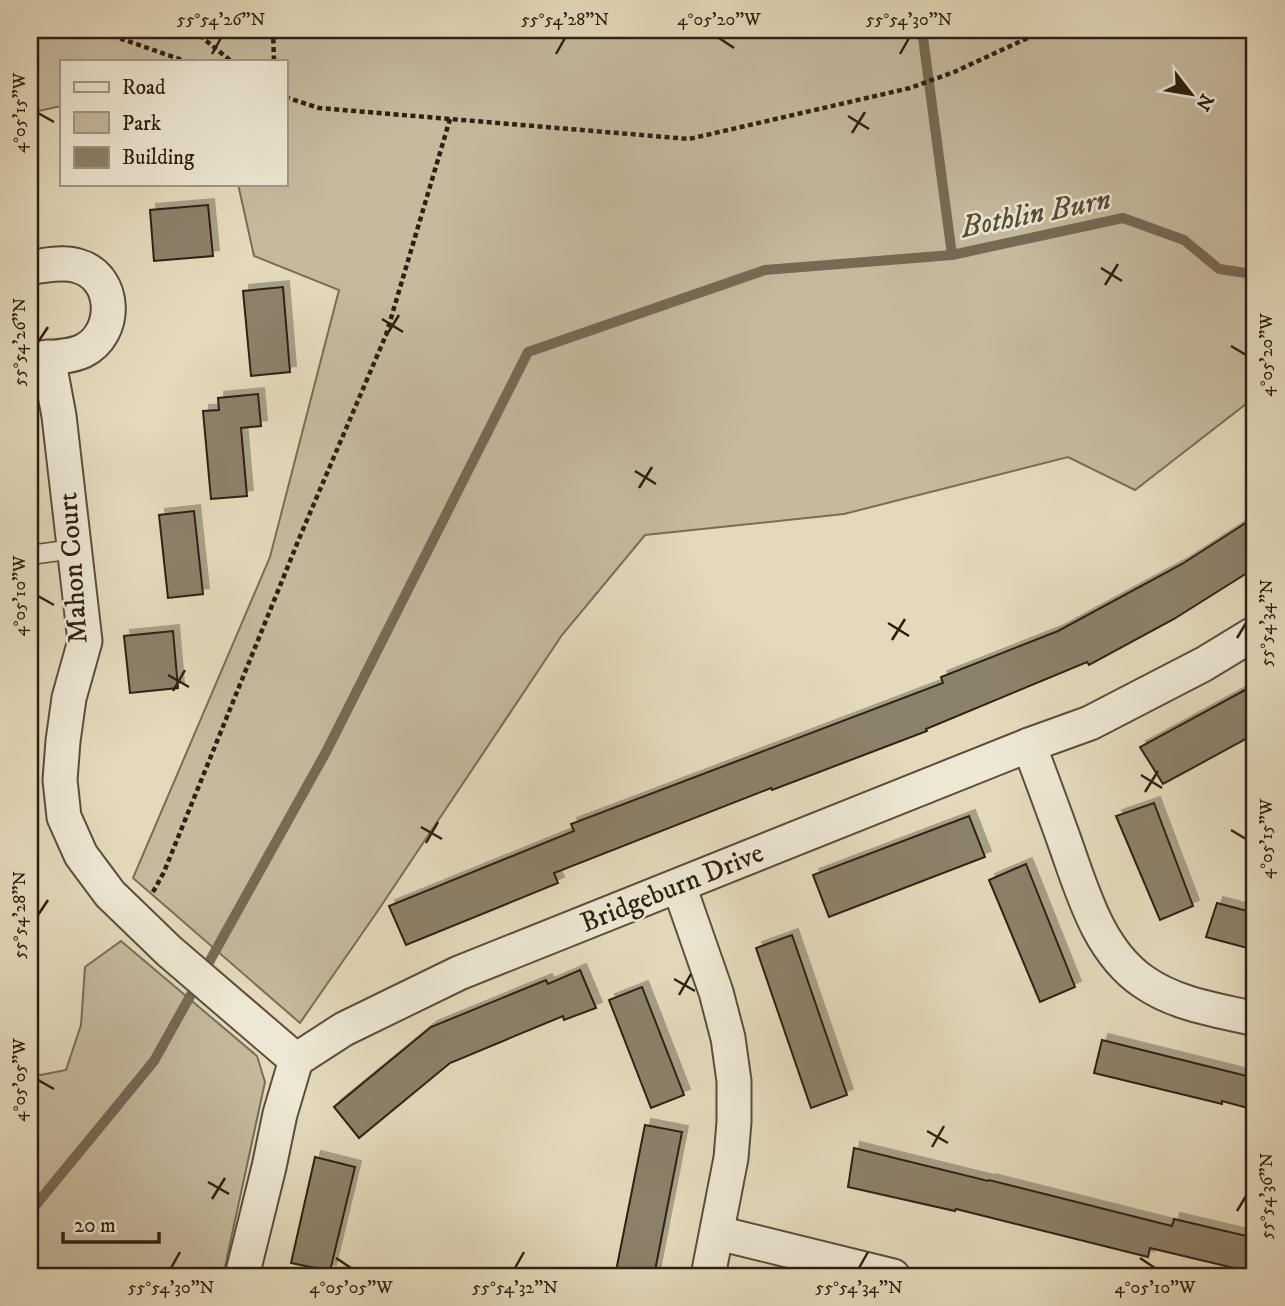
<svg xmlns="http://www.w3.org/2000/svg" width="1285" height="1306" font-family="'IM FELL DW Pica',serif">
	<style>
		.green { fill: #c5ba9e; stroke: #796d58; stroke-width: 2 }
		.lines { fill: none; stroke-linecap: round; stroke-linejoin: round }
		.stream { stroke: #766a55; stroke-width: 10 }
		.building { fill: #8c816a; stroke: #2d2012; stroke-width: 2; filter: url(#shadow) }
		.lane-casing { stroke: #5b4e3c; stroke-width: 21 }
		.street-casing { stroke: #5b4e3c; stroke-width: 37 }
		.path { stroke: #2d2012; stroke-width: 4.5; stroke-dasharray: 5 3.5; stroke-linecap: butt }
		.lane { stroke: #ede7d3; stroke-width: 18 }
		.street { stroke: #ede7d3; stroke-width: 33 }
		.ticks { fill: none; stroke: #2d2012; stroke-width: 2.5 }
		.labels { text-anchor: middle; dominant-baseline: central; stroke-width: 5; stroke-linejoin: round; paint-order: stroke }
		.street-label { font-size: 28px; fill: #2d2012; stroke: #ede7d3 }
		.water-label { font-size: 30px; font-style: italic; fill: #574b39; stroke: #ede7d3 }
		.neatline { fill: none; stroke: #2d2012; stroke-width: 2.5 }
		.ticks-label { font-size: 18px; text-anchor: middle; fill: #2d2012 }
	</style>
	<defs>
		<filter id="shadow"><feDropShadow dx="6" dy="-6" stdDeviation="0" flood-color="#0004"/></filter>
	</defs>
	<rect width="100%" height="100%" fill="#e4dabb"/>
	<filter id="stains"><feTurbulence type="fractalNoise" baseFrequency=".00286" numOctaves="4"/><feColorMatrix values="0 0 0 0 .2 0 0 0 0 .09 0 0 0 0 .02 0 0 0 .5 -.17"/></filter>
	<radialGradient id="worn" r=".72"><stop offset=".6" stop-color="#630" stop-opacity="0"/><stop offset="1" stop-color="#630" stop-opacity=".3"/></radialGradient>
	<g class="green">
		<path d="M30,30H1255V397L1135,490L1068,457L844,514L645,535L562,635L377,912L300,1023L133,878L270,557L339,290L254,256L238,184H285V61H61V106L39,111L30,102Z"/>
		<path d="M121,941L257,1056L265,1082L223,1276H30V1077L66,1070L81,1025L85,967Z"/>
	</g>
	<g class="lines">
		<g class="stream">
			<path d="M922,30L952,255"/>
			<path d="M30,1212L154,1061L326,752L528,352L765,270L952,255L1123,218L1184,240L1219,269L1253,274L1255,268"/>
		</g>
	</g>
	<g class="building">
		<path d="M208,205L213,256L154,261L150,210Z"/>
		<path d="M283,287L290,372L251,376L243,291Z"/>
		<path d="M258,394L261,426L241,428L247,496L211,499L203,411L219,410L218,398Z"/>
		<path d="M194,511L203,594L168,598L159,515Z"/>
		<path d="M1255,517V568L1174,619L1089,665L1087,662L926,729L927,731L772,790L771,788L554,873L558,883L406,945L389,906L574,831L571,824L943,683L941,677L1058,631L1182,564Z"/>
		<path d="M173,631L178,688L130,693L124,636Z"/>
		<path d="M1245,690L1255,711V734L1163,784L1140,747Z"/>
		<path d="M1154,803L1193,906L1160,920L1116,816Z"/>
		<path d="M969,816L985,857L829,917L813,875Z"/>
		<path d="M1026,864L1075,987L1040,1002L989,880Z"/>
		<path d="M1217,903L1255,913V950L1206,937Z"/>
		<path d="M792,935L847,1095L811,1108L756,948Z"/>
		<path d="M580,970L596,1008L564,1020L563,1016L450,1063L359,1138L334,1107L431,1027L546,980L548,984Z"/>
		<path d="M642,987L684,1095L651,1108L609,1000Z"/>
		<path d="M1102,1040L1255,1078V1110L1222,1101V1104L1094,1073Z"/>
		<path d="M645,1125L682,1132L654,1276H615Z"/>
		<path d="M854,1148L988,1181L989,1180L1172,1226L1174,1219L1255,1238V1273L1150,1248L1148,1257L956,1209L955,1211L848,1187Z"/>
		<path d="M315,1157L355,1167L330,1271L291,1263Z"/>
	</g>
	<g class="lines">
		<g class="lane-casing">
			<path id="lane" d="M30,555L74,549"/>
		</g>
		<g class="street-casing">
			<g id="street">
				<path d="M30,267C45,266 63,261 78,266C117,277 118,334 83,351C68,358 47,357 30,359"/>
				<path d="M48,357L59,416L85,641L69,698L63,741L60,780L64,817L81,855L110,894L169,951L296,1060"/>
				<path d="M1029,745C1041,777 1053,809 1064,840C1082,890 1098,951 1144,982C1177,1005 1218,1010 1255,1019"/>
				<path d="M679,886L716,992L728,1038L734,1081V1122L731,1158L708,1276"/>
				<path d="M718,1233L893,1276"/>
				<path d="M242,1276L269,1167L280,1114L296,1060L344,1029L459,973L1029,745L1090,723L1204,664L1255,633"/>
			</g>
		</g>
		<g class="path">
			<path d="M96,30L185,61"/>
			<path d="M193,30L231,61"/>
			<path d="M273,30L274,61"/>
			<path d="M285,97L319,108L689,139L910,88L954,72L1045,30"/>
			<path d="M153,892L164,872L301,534L386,335L450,119"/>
		</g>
		<use href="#lane" class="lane"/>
		<use href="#street" class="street"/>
	</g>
	<path class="ticks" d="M719,38L734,48M212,54L221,38M556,54L565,38M900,54L909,38M38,113L54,122M848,116L869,129M852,133L865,112M1101,268L1122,281M1105,285L1118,264M382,319L403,332M386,336L399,315M38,342L48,327M1231,346L1246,355M635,471L656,484M639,488L652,467M38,596L54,605M888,623L909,636M1237,638L1246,623M892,640L905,619M168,675L189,687M173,691L185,670M1141,775L1162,788M1145,792L1158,771M421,827L442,839M1231,830L1246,839M426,843L438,822M38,915L48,900M674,979L695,991M679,995L691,974M38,1080L54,1089M927,1131L948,1143M932,1147L944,1126M208,1182L229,1194M212,1199L225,1178M1237,1211L1246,1196M336,1258L351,1268M1140,1258L1155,1268M171,1268L180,1252M515,1268L524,1252M859,1268L868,1252"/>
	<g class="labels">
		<g class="street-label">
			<text transform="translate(73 568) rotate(-94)">Mahon Court</text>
			<text transform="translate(672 888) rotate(-22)">Bridgeburn Drive</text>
		</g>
		<g class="water-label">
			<text transform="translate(1036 214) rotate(-11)">Bothlin Burn</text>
		</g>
	</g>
	<rect width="1285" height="1306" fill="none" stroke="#e4dabb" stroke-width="77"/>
	<rect x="60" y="60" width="228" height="126" fill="#ede7d3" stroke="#a09786" stroke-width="2"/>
	<rect x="74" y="82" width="35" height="10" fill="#ede7d3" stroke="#a09786" stroke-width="2"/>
	<text x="122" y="94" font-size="21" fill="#2d2012">Road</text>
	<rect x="74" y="112" width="35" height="21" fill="#c5ba9e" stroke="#a09786" stroke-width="2"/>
	<text x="122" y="130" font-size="21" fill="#2d2012">Park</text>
	<rect x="74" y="147" width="35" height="21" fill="#8c816a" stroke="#a09786" stroke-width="2"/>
	<text x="122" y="164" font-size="21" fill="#2d2012">Building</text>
	<g transform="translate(1191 94) rotate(121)" stroke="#ede7d3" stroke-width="5" paint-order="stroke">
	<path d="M0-5L12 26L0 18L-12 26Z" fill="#2d2012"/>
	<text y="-10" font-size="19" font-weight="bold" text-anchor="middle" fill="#2d2012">N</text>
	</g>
	<path d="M63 1232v10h96v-10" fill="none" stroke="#2d2012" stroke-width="3.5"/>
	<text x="74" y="1232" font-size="21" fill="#2d2012" stroke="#ede7d3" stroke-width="5" paint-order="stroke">20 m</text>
	<rect x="38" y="38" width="1208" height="1230" class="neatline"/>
	<g class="ticks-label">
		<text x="221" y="25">55°54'26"N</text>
		<text x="565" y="25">55°54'28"N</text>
		<text x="719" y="25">4°05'20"W</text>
		<text x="909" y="25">55°54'30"N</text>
		<text transform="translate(19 113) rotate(-90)" y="6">4°05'15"W</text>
		<text transform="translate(19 342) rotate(-90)" y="6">55°54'26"N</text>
		<text transform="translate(1266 355) rotate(-90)" y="6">4°05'20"W</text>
		<text transform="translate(19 596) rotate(-90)" y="6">4°05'10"W</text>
		<text transform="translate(1266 623) rotate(-90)" y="6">55°54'34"N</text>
		<text transform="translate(1266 839) rotate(-90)" y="6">4°05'15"W</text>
		<text transform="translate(19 915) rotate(-90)" y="6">55°54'28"N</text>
		<text transform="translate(19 1080) rotate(-90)" y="6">4°05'05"W</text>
		<text transform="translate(1266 1196) rotate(-90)" y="6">55°54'36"N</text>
		<text x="171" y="1293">55°54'30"N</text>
		<text x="351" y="1293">4°05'05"W</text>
		<text x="515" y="1293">55°54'32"N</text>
		<text x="859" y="1293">55°54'34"N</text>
		<text x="1155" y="1293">4°05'10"W</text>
	</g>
	<rect width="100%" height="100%" filter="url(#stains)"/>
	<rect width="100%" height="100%" fill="url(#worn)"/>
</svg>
